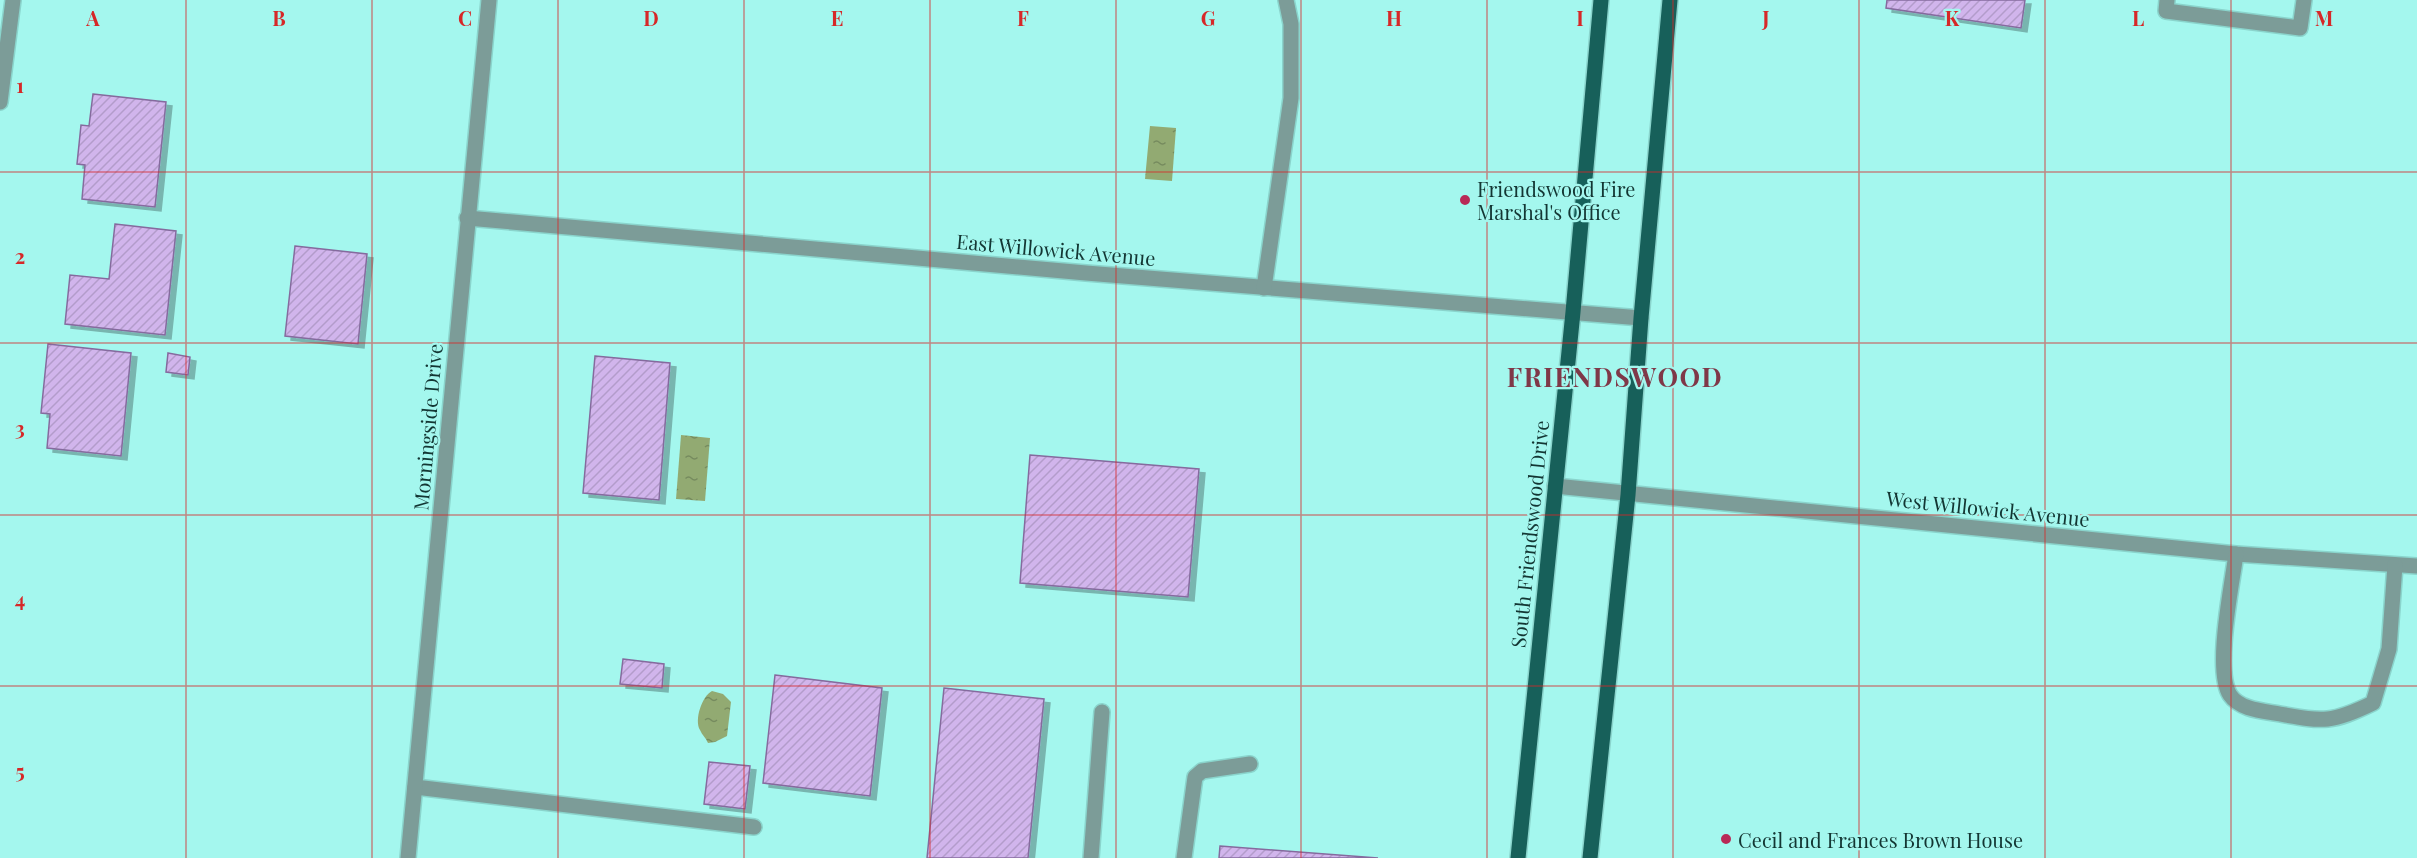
<svg xmlns="http://www.w3.org/2000/svg" width="2417" height="858" font-family="'Playfair Display',serif">
	<style>
		.water { fill: url(#water-ripples) }
		.building { fill: url(#building-hatch); stroke: #856b9e; stroke-width: 1.5; filter: url(#shadow) }
		.lines { fill: none; stroke-linecap: round; stroke-linejoin: round }
		.minor-casing { stroke: #8ad4cc; stroke-width: 18 }
		.major-casing { stroke: #8ad4cc; stroke-width: 18 }
		.minor { stroke: #7c9c98; stroke-width: 15 }
		.major { stroke: #17605a; stroke-width: 15 }
		.grid { fill: none; stroke: #d62828; stroke-width: 1.5; stroke-opacity: 0.55 }
		.poi-dot { fill: #b82956; stroke: #a4f7ee; stroke-width: 2 }
		.labels { text-anchor: middle; dominant-baseline: central; stroke-width: 4.5; stroke-linejoin: round; paint-order: stroke }
		.poi-label { font-size: 20px; fill: #133633; stroke: #a4f7ee; text-anchor: start }
		.street-label { font-size: 20px; fill: #133633; stroke: #a4f7ee }
		.district-label { font-size: 26px; font-weight: bold; letter-spacing: 1.5px; fill: #7f3848; stroke: #a4f7ee }
		.grid-label { font-size: 20px; text-anchor: middle; font-weight: bold; fill: #d62828; stroke: #a4f7ee; stroke-width: 4.5; stroke-linejoin: round; paint-order: stroke }
	</style>
	<defs>
		<pattern id="water-ripples" width="26" height="14" patternUnits="userSpaceOnUse" patternTransform="scale(1.5)"><rect width="26" height="14" fill="#92aa72"/><path d="M2 4q2-2 4 0t4 0M15 11q2-2 4 0t4 0" fill="none" stroke="#768b5e"/></pattern>
		<pattern id="building-hatch" width="6" height="6" patternUnits="userSpaceOnUse" patternTransform="scale(1.5)"><rect width="6" height="6" fill="#d1b5ec"/><path d="M-1 1l2-2M0 6l6-6M5 7l2-2" fill="none" stroke="#b39ccb"/></pattern>
		<filter id="shadow"><feDropShadow dx="6" dy="4" stdDeviation="0" flood-color="#0004"/></filter>
	</defs>
	<rect width="100%" height="100%" fill="#a4f7ee"/>
	<g class="water">
		<path d="M1150,126L1176,128L1172,181L1145,179Z"/>
		<path d="M681,435L710,438L705,501L676,499Z"/>
		<path d="M712,691L723,694L731,702L727,736L715,742L708,743C706,738 702,735 700,730C694,720 702,696 712,691Z"/>
	</g>
	<g class="building">
		<path d="M1887,0H2025L2021,28L1886,8Z"/>
		<path d="M93,94L166,102L155,207L82,199L85,165L77,164L81,125L89,126Z"/>
		<path d="M115,224L176,231L165,335L65,324L70,275L109,279Z"/>
		<path d="M295,246L367,254L358,344L285,336Z"/>
		<path d="M48,344L131,353L121,456L47,448L50,414L41,413Z"/>
		<path d="M168,353L190,357L188,375L166,372Z"/>
		<path d="M595,356L670,363L659,500L583,493Z"/>
		<path d="M1030,455L1199,469L1188,597L1020,583Z"/>
		<path d="M623,659L664,664L662,688L620,684Z"/>
		<path d="M775,675L882,688L870,796L763,783Z"/>
		<path d="M944,688L1044,699L1028,858H927Z"/>
		<path d="M709,762L750,766L745,809L704,804Z"/>
		<path d="M1220,846L1378,858H1219Z"/>
	</g>
	<g class="lines">
		<g class="minor-casing">
			<g id="minor">
				<path d="M2167,0L2166,11L2300,28L2304,0"/>
				<path d="M0,102L13,0"/>
				<path d="M467,218L1086,273L1641,318"/>
				<path d="M1264,288L1291,98V24L1286,0"/>
				<path d="M1555,486L2236,554L2417,566"/>
				<path d="M2236,554C2232,585 2214,670 2230,695C2240,710 2264,711 2280,714C2324,722 2332,723 2373,703L2389,649L2395,565"/>
				<path d="M415,787L754,827"/>
				<path d="M408,858L489,0"/>
				<path d="M1091,858L1102,712"/>
				<path d="M1184,858L1195,777L1202,771L1250,764"/>
			</g>
		</g>
		<g class="major-casing">
			<g id="major">
				<path d="M1518,858L1573,312L1601,0"/>
				<path d="M1590,858L1628,495L1641,318L1670,0"/>
			</g>
		</g>
		<use href="#minor" class="minor"/>
		<use href="#major" class="major"/>
	</g>
	<path class="grid" d="M186,0V858M372,0V858M558,0V858M744,0V858M930,0V858M1116,0V858M1301,0V858M1487,0V858M1673,0V858M1859,0V858M2045,0V858M2231,0V858M0,172H2417M0,343H2417M0,515H2417M0,686H2417"/>
	<g class="poi-dot">
		<circle cx="1465" cy="200" r="6"/>
		<circle cx="1726" cy="839" r="6"/>
	</g>
	<g class="labels">
		<g class="poi-label">
			<text x="1477" y="188">Friendswood Fire<tspan x="1477" dy="23">Marshal's Office</tspan></text>
			<text x="1738" y="839">Cecil and Frances Brown House</text>
		</g>
		<g class="street-label">
			<text transform="translate(1056 249) rotate(5)">East Willowick Avenue</text>
			<text transform="translate(427 427) rotate(-85)">Morningside Drive</text>
			<text transform="translate(1988 508) rotate(6)">West Willowick Avenue</text>
			<text transform="translate(1529 534) rotate(-84)">South Friendswood Drive</text>
		</g>
		<g class="district-label">
			<text x="1615" y="376">FRIENDSWOOD</text>
		</g>
	</g>
	<g class="grid-label">
		<text x="93" y="26">A</text>
		<text x="279" y="26">B</text>
		<text x="465" y="26">C</text>
		<text x="651" y="26">D</text>
		<text x="837" y="26">E</text>
		<text x="1023" y="26">F</text>
		<text x="1208" y="26">G</text>
		<text x="1394" y="26">H</text>
		<text x="1580" y="26">I</text>
		<text x="1766" y="26">J</text>
		<text x="1952" y="26">K</text>
		<text x="2138" y="26">L</text>
		<text x="2324" y="26">M</text>
		<text x="20" y="93">1</text>
		<text x="20" y="264">2</text>
		<text x="20" y="436">3</text>
		<text x="20" y="607">4</text>
		<text x="20" y="779">5</text>
	</g>
</svg>
